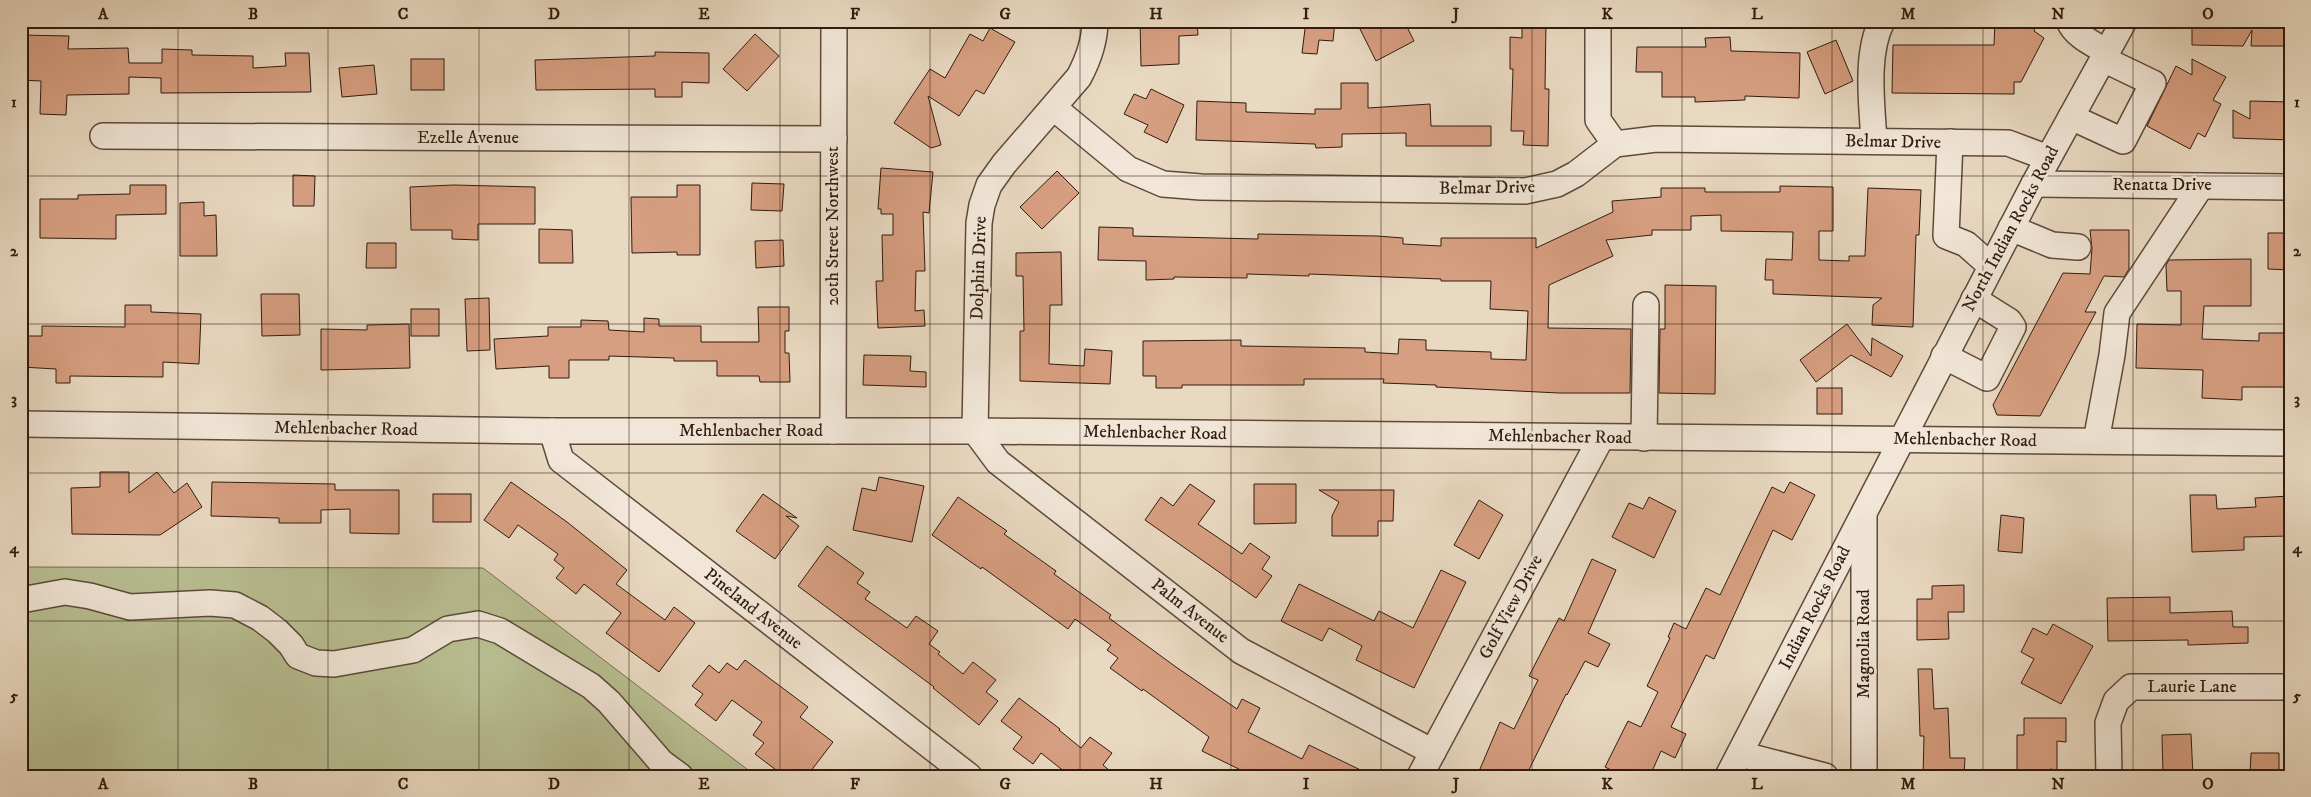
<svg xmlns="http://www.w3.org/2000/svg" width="2311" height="797" font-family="'IM FELL DW Pica',serif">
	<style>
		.green { fill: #b8bf92; stroke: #746d50 }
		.building { fill: #d79f81; stroke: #301b0e }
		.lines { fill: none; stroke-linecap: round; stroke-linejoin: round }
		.minor-casing { stroke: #5e4a3b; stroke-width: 28 }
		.minor { stroke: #f1e6d7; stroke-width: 25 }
		.grid { fill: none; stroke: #301b0e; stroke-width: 1; stroke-opacity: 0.55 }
		.labels { text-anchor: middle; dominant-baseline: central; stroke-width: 5; stroke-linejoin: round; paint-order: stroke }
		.street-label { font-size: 18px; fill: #301b0e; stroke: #f1e6d7 }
		.neatline { fill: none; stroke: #301b0e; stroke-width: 2 }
		.grid-label { font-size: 16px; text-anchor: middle; font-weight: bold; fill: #301b0e }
	</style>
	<rect width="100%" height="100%" fill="#e9d9c1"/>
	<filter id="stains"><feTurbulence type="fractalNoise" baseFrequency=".004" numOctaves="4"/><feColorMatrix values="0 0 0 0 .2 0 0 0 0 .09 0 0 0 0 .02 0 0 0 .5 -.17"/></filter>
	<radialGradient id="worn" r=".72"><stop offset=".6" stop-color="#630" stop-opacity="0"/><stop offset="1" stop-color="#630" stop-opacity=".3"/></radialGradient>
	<path class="green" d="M21,567L483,568L756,776H21Z"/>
	<g class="building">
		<path d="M1140,21H1197L1198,35L1179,36V64L1141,66Z"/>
		<path d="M1306,21H1335L1333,41L1319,40L1317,54L1302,53Z"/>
		<path d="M1376,21H1404L1414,41L1376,61L1360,29Z"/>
		<path d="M1522,21H1546L1545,89H1549L1548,146L1523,145L1524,131H1511L1513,69H1510V37L1522,38Z"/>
		<path d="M1995,21H2038L2034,31L2044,38L2021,82H2014V94L1892,93L1893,45H1994Z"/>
		<path d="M2192,21H2290V46H2251L2252,30L2243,46L2192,45Z"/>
		<path d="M990,28L1015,42L984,94L976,90L959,116L928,96L941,145L931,148L894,123L930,69L945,78L970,34L983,41Z"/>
		<path d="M755,34L779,56L747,91L723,69Z"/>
		<path d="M21,35L69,36L68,49L128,48L129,63H162V49L192,50V55L253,56V68L286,66L285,53H309L311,92L161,93V78L129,77V94L67,95L66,115L40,114L41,81L21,80Z"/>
		<path d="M1730,37L1731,51L1800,53L1799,98L1745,96V100L1695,102V97H1662V72H1636L1637,47H1706L1705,38Z"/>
		<path d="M1836,40L1853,81L1825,94L1807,52Z"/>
		<path d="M655,52L709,53V83L682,82V97H655V89L536,90L535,60L655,56Z"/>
		<rect x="411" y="59" width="33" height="31"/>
		<path d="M2192,59L2226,77L2213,100L2221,104L2205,137L2198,133L2190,149L2147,126L2176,66L2192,75Z"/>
		<path d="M374,65L377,94L342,97L339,68Z"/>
		<path d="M1341,83H1368V108L1430,104L1431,126H1491V146H1406V133L1342,134V147L1316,148L1315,144L1196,140L1197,101L1246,103V112L1315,114V109H1341Z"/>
		<path d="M1151,89L1184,105L1167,143L1144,132L1148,125L1124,114L1134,94L1146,99Z"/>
		<path d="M2250,101L2290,102V140L2233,138V110L2250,119Z"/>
		<path d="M881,168L933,172L929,213L923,212L925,271H916L915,311L924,310L925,326L878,328L876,281H883L882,235H893V214H881V209H878Z"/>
		<path d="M1057,171L1079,193L1042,229L1020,207Z"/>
		<path d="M293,175L315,176L314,206H293Z"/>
		<path d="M752,183L784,184L782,211L751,210Z"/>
		<path d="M130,185H166V214L116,215V239L40,238V199H78V195L130,194Z"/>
		<path d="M453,185L535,187V224H478V240L452,239V230H411L410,187Z"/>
		<path d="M677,185H700V255H677V252L632,253L631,197H677Z"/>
		<path d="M1780,186L1833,187V231H1819V260L1849,261V256H1865L1868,188L1921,190L1919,235H1916L1913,327L1872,325L1873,305L1882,298L1773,294V280H1765L1766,259L1792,260L1793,232L1721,231V215L1691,216V230H1652V235L1606,240L1613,256L1549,285L1548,328L1631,329L1630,393H1559L1436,387V385L1383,383L1384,379H1304V385H1182V388H1156V376H1143V341L1241,340V346L1365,348V352L1398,354L1399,339L1426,340V350L1491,352V359L1526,360L1528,311L1490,309L1491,281H1441V279L1309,274V276L1247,274V278L1174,277V279L1146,280V261L1098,260L1099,227L1133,228V236L1258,239V234L1377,236L1403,238V244L1441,246V238H1536V248L1613,212L1612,201L1661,197V188H1705V192H1780Z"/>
		<path d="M204,202V216L216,215L217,256H180V203Z"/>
		<path d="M539,229L572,230L573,263H539Z"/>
		<path d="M2090,230H2129V269L2124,277L2104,276L2085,312H2096L2040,416L1997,415L1993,405L2063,273L2090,274L2092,248Z"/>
		<path d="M2268,233H2290V270L2268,269Z"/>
		<path d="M783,240L784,266L756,268L755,241Z"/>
		<path d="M367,243H396V268H366Z"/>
		<path d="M1061,252L1062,305H1050L1049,364L1084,366L1085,349L1112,351L1110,384L1020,381V331H1024L1023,276H1016V253Z"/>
		<path d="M2251,259V306H2204L2202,339L2259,341V333H2290V387H2242V400L2202,398L2203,370L2136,368L2137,324L2181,325V291H2167L2166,265L2169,260Z"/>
		<path d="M1665,285L1716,286L1715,394L1659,393L1660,329H1665Z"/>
		<path d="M261,294H299L300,335L262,336Z"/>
		<path d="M489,298L490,350L467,351L465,299Z"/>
		<path d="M125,305H151V312L201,314L199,364L163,362V377L70,376V383H56V369L21,367V336H42V326L125,327Z"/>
		<path d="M758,307H789V331H785V353H789L790,382H760L759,376H717V361H674V358L609,356V360H569V378H549V366L496,369L494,339L548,336V327H581V320L608,321L609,330L644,332V318L659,319V326H701V342H759Z"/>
		<rect x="411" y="309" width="28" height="27"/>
		<path d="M409,324L410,368L321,370V329L367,330V325Z"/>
		<path d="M1847,324L1871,356L1872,338L1903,356L1891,377L1851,355L1816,382L1800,360Z"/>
		<path d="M864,355L911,356L910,371L926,372V387L863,385Z"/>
		<rect x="1817" y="388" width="25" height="26"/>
		<path d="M100,472H129V493L157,472L174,493L187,483L202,507L160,535L72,534L71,488L100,487Z"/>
		<path d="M879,477L924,486L912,542L853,530L862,488L876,491Z"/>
		<path d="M212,482L335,484V490H399V534L350,533V509L321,510V523H279V518L211,516Z"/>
		<path d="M511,482L567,522L627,570L616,584L665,620L674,607L695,623L659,672L606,633L621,613L584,584L576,594L556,578L564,568L554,560L558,554L518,525L509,538L484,520Z"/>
		<path d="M1790,482L1815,495L1792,540L1773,530L1714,659L1706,655L1671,727L1686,734L1675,758L1661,751L1650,776H1623L1605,767L1628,721L1641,727L1658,692L1647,686L1670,638L1668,637L1674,623L1686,629L1706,588L1720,595L1772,487L1784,493Z"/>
		<path d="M1190,484L1215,501L1198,524L1242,554L1250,543L1270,557L1262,569L1272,576L1256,598L1145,520L1161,497L1173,506Z"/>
		<path d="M1254,484H1296V523L1254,524Z"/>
		<path d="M1319,490H1394L1393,521H1378V536H1332V516L1339,502Z"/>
		<rect x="433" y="494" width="38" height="28"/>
		<path d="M763,494L797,518L786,516L799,526L775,559L736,531Z"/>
		<path d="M2190,495H2216L2217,509L2256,507L2255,498L2290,496V536L2244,537V550L2192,552Z"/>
		<path d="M958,497L1007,531L1004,534L1056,571L1054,574L1111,615L1109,618L1176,667L1237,709L1242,699L1260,708L1248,732L1302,759L1309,745L1373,776H1253L1202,751L1209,737L1143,689L1142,691L1110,668L1118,658L1107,650L1111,645L1075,619L1068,629L982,567L981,569L932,535Z"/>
		<path d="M1649,497L1676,511L1654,558L1612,537L1629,503L1643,509Z"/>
		<path d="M1479,500L1503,515L1479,559L1454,545Z"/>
		<path d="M2001,515L2024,518L2022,553L1998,551Z"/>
		<path d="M827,546L864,573L857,583L870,592L865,599L907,628L916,616L938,631L929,644L940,652L938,654L963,674L973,662L996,680L986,692L998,701L979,725L933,688L934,687L798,586Z"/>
		<path d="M1592,559L1616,570L1588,633L1610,644L1598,667L1585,661L1567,695L1566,694L1526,776H1477L1500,722L1514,729L1538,680L1529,676L1559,618L1564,621Z"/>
		<path d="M1441,570L1466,582L1414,688L1356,660L1362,646L1329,628L1322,641L1281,621L1299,584L1374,621L1379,611L1413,628Z"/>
		<path d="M1964,585V612H1948L1949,639L1917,640V599H1932V586Z"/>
		<path d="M2170,597V613L2232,611L2233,627H2248V643L2188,645V640L2108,641L2107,598Z"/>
		<path d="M2053,624L2093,646L2061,704L2021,683L2034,659L2021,652L2033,628L2047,635Z"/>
		<path d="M745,660L808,707L800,717L833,742L807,776H784L755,754L764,743L753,735L762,722L732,700L716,721L695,705L703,694L692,686L709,665L719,673L727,663L737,670Z"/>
		<path d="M1918,669H1932L1934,709L1948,708L1950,758H1965L1964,776H1923L1924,736H1920Z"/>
		<path d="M1019,698L1060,729L1059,730L1081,748L1090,737L1112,753L1103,765L1116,776H1070L1041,753L1033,764L1013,749L1022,737L1001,721Z"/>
		<path d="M2024,718H2066V742L2057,741V770L2050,769V776H2017V735H2024Z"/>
		<path d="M2191,734L2193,776H2163L2162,735Z"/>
		<path d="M2251,753H2279V776H2250Z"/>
	</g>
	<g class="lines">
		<g class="minor-casing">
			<g id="minor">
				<path d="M1095,21C1095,40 1088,60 1079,77L1004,164L989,185L982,205L979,223L975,431L998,462L1241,651L1433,752"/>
				<path d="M1598,21V120L1615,144"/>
				<path d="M2069,21C2075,36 2094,44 2107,52"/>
				<path d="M1054,108L1128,169L1163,184L1201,187L1525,191L1557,184L1576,174L1615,144L1656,139L2008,143L2048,158"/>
				<path d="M2071,117L2123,141L2153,83L2103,59"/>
				<path d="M103,136L834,139"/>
				<path d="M1874,141C1872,105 1865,54 1882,21"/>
				<path d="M1950,142L1946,236L1966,244L1991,266"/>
				<path d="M2034,184L2290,187"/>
				<path d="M2011,228L2052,245L2078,247"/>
				<path d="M1944,356L1987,378L2013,327L2009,321L1974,299"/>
				<path d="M21,424L552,431H975L2290,443"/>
				<path d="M552,431L561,460L969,776"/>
				<path d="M833,431L834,21"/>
				<path d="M1644,438L1646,305"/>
				<path d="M2096,441L2112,355L2117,313L2201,186"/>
				<path d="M1864,518V776"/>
				<path d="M21,600L65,592L90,596L130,607L210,603L235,605L260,618L277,631L291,645L298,656L316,663L334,664L413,650L448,629L478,624L500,631L591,686L609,702L661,762L680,776"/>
				<path d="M1740,754L1825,776"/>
				<path d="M1420,776L1601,438"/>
				<path d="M1728,776L2034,184L2124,21"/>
				<path d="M2109,776L2108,723L2116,701L2131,687H2290"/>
			</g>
		</g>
		<use href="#minor" class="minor"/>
	</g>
	<path class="grid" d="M178,21V776M328,21V776M479,21V776M629,21V776M780,21V776M930,21V776M1080,21V776M1231,21V776M1381,21V776M1532,21V776M1682,21V776M1832,21V776M1983,21V776M2133,21V776M21,176H2290M21,324H2290M21,473H2290M21,621H2290"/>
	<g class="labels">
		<g class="street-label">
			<text x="468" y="138">Ezelle Avenue</text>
			<text transform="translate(1893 142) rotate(1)">Belmar Drive</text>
			<text x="2162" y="185">Renatta Drive</text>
			<text transform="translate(1487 188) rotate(-1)">Belmar Drive</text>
			<text transform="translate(833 226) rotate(-90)">20th Street Northwest</text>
			<text transform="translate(2011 229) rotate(-62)">North Indian Rocks Road</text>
			<text transform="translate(979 268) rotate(-88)">Dolphin Drive</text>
			<text transform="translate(346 429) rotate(1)">Mehlenbacher Road</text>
			<text x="751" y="431">Mehlenbacher Road</text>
			<text transform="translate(1155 433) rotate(1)">Mehlenbacher Road</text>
			<text transform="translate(1560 437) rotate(1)">Mehlenbacher Road</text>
			<text transform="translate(1965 440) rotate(1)">Mehlenbacher Road</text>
			<text transform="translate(1511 607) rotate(-62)">Golf View Drive</text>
			<text transform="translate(1815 608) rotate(-63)">Indian Rocks Road</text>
			<text transform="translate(753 609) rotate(38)">Pineland Avenue</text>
			<text transform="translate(1190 611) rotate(38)">Palm Avenue</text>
			<text transform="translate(1864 644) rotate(-90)">Magnolia Road</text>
			<text x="2192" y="687">Laurie Lane</text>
		</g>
	</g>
	<rect width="2311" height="797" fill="none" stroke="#e9d9c1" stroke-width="55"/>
	<rect x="28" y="28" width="2256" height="742" class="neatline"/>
	<g class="grid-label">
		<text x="103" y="19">A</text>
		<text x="253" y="19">B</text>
		<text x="403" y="19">C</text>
		<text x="554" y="19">D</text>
		<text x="704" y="19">E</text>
		<text x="855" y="19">F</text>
		<text x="1005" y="19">G</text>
		<text x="1156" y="19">H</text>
		<text x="1306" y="19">I</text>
		<text x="1456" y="19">J</text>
		<text x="1607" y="19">K</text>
		<text x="1757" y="19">L</text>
		<text x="1908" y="19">M</text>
		<text x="2058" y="19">N</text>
		<text x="2208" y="19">O</text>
		<text x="14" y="107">1</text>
		<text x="2297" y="107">1</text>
		<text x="14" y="256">2</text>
		<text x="2297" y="256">2</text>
		<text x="14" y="404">3</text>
		<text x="2297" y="404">3</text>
		<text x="14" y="553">4</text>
		<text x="2297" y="553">4</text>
		<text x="14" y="701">5</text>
		<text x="2297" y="701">5</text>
		<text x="103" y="789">A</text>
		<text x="253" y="789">B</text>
		<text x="403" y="789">C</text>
		<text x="554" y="789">D</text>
		<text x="704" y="789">E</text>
		<text x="855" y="789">F</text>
		<text x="1005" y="789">G</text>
		<text x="1156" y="789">H</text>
		<text x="1306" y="789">I</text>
		<text x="1456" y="789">J</text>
		<text x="1607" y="789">K</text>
		<text x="1757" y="789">L</text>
		<text x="1908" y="789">M</text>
		<text x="2058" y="789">N</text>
		<text x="2208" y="789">O</text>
	</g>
	<rect width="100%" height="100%" filter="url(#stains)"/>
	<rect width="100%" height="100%" fill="url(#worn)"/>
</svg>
